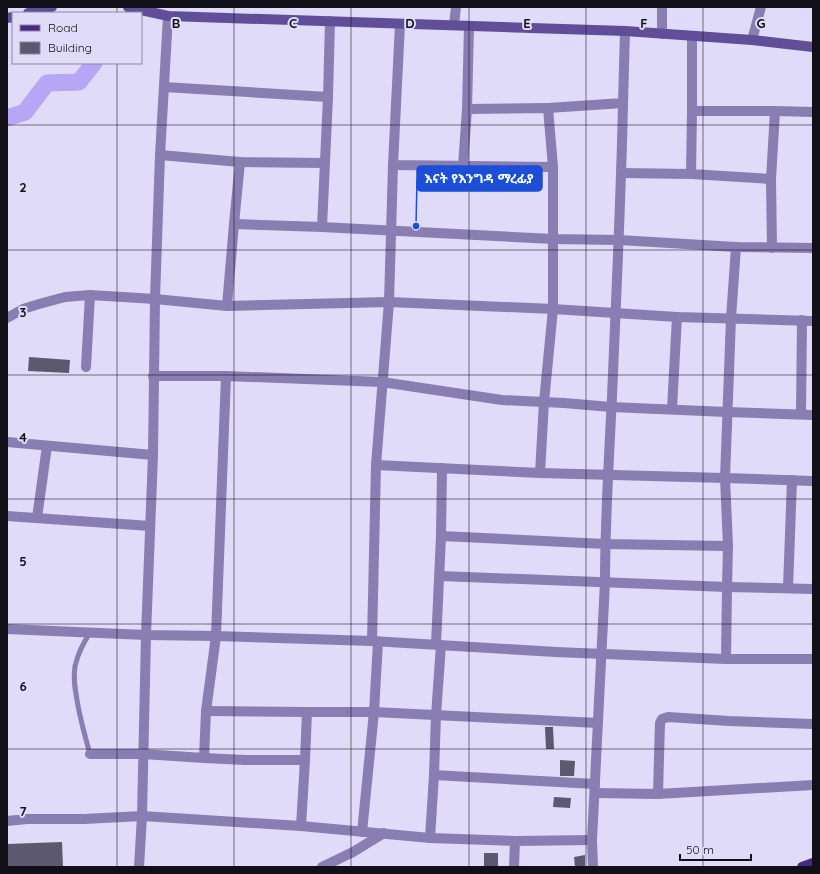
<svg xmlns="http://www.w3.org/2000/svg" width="820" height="874" font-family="Quicksand,'Noto Sans Ethiopic',sans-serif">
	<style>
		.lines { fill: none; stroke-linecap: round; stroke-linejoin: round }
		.river { stroke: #b6a6f3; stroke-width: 17 }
		.building { fill: #5c586f }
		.lane { stroke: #897eb1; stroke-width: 5 }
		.street { stroke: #897eb1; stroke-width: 10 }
		.secondary { stroke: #614e98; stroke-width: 10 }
		.primary { stroke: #472884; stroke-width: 10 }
		.grid { fill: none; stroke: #111019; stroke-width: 1; stroke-opacity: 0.55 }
		.grid-label { font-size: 13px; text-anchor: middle; font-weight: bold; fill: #111019; stroke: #e0dbf8; stroke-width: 4; stroke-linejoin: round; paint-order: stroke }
		.leader { fill: none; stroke: #1d4ed8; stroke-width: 1.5 }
		.callout-dot { fill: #1d4ed8; stroke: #e0dbf8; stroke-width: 1.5 }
		.callout { fill: #1d4ed8; stroke: #1d4ed8; stroke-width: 1.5 }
		.callout-label { font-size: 13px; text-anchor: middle; font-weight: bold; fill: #fff }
	</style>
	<rect width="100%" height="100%" fill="#e0dbf8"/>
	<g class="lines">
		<path class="river" d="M7,118L25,112L47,83L79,82L94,63"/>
	</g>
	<g class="building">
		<path d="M29,357L70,360L69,373L28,371Z"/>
		<path d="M545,727H553L554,749H546Z"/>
		<path d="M560,760L575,761L574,776H560Z"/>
		<path d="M554,797L571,798L570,808L553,807Z"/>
		<path d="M62,842L63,867H7V844Z"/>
		<rect x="484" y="853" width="14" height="14"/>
		<path d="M585,855V867H575L574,857Z"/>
	</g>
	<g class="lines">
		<path class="lane" d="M90,754C85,736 80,719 77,700C75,689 73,678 75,666C78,654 83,643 90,633"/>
		<g class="street">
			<path d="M400,24L393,165L553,167"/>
			<path d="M454,25L456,7"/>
			<path d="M662,34V7"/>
			<path d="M692,36V111H775L813,112"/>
			<path d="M752,40L761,7"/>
			<path d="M164,87L328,97"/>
			<path d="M548,108L623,103L625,31"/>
			<path d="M467,109L548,108L553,167V309L544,402L540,473"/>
			<path d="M692,111L691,174L771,179L775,111"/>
			<path d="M160,155L240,162L325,163"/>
			<path d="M463,166L467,109L469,26"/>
			<path d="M622,173L691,174"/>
			<path d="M771,179L772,248"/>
			<path d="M234,224L322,227L553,239L619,240L736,247L813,248"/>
			<path d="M322,227L328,97L330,21"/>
			<path d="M736,247L731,318L725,478L813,481"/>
			<path d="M227,306L234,224L240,162"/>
			<path d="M7,318L23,309L39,304L65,297L90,295L155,299L227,306L389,302L553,309L677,317L813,321"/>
			<path d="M86,367L90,295"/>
			<path d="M153,376H226L382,382L502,400L564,403L611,407L727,412L813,415"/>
			<path d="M672,409L677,317"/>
			<path d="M801,414L802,320"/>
			<path d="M7,442L153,455"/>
			<path d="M376,465L540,473L725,478L728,546L727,587L726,659"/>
			<path d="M7,516L150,526"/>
			<path d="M37,518L47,446"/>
			<path d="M441,536L605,544L728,546"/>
			<path d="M440,576L727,587L813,589"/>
			<path d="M788,588L792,480"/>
			<path d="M7,629L146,635L216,636L372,641L556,652L726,659H813"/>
			<path d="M372,641L376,465L389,302L393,165"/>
			<path d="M436,644L441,536L442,468"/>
			<path d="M206,711L307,712"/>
			<path d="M90,754H143L204,758L206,711L216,636L226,376"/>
			<path d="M204,758L245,760H305L301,826L430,838L515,841L592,840"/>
			<path d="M305,760L307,712H374L378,642"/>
			<path d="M434,775L595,784"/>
			<path d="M595,793L658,794L813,785"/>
			<path d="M658,794L660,723L662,719L668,717L729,721L813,724"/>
			<path d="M7,821L27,819H84L142,816L301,826"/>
			<path d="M362,832L374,712L598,723"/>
			<path d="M430,838L434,775L436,715L441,645"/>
			<path d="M139,867L142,816L146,635L153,455L155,299L160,155L168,16"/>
			<path d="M322,867L353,852L384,833"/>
			<path d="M514,867L515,841"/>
			<path d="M593,867L592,840L605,582C605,520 609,459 612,397C616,299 621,201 623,103"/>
		</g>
		<g class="secondary">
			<path d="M128,7L168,16L625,31L752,40L813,47"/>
			<path d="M28,13L52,7"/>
			<path d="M7,18L13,17"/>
		</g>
		<path class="primary" d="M802,867L813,863"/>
	</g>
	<path class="grid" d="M117,7V13M234,7V867M351,7V867M469,7V867M586,7V867M703,7V867M117,63V867M7,125H813M7,250H813M7,375H813M7,499H813M7,624H813M7,749H813"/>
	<g class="grid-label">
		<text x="176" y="28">B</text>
		<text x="293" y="28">C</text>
		<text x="410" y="28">D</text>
		<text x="527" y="28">E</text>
		<text x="644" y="28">F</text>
		<text x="761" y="28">G</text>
		<text x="23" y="192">2</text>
		<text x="23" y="317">3</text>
		<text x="23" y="442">4</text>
		<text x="23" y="566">5</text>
		<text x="23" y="691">6</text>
		<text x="23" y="816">7</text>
	</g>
	<path class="leader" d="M416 226L417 179"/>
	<circle class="callout-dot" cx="416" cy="226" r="4"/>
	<rect class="callout" x="417" y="166" width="125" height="25" rx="4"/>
	<g class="callout-label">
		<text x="479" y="183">እናት የእንግዳ ማረፊያ</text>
	</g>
	<rect width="820" height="874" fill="none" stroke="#111019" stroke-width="16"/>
	<rect x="12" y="12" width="130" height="52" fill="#e0dbf8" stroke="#8d8a9f"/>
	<rect x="20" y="25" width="20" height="6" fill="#472884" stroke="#8d8a9f"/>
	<text x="48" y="32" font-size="12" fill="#111019">Road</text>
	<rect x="20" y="42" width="20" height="12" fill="#5c586f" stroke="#8d8a9f"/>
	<text x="48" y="52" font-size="12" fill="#111019">Building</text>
	<path d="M680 854v6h71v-6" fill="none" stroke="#111019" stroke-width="2"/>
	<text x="686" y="854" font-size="12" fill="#111019" stroke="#e0dbf8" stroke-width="3" paint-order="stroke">50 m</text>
</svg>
